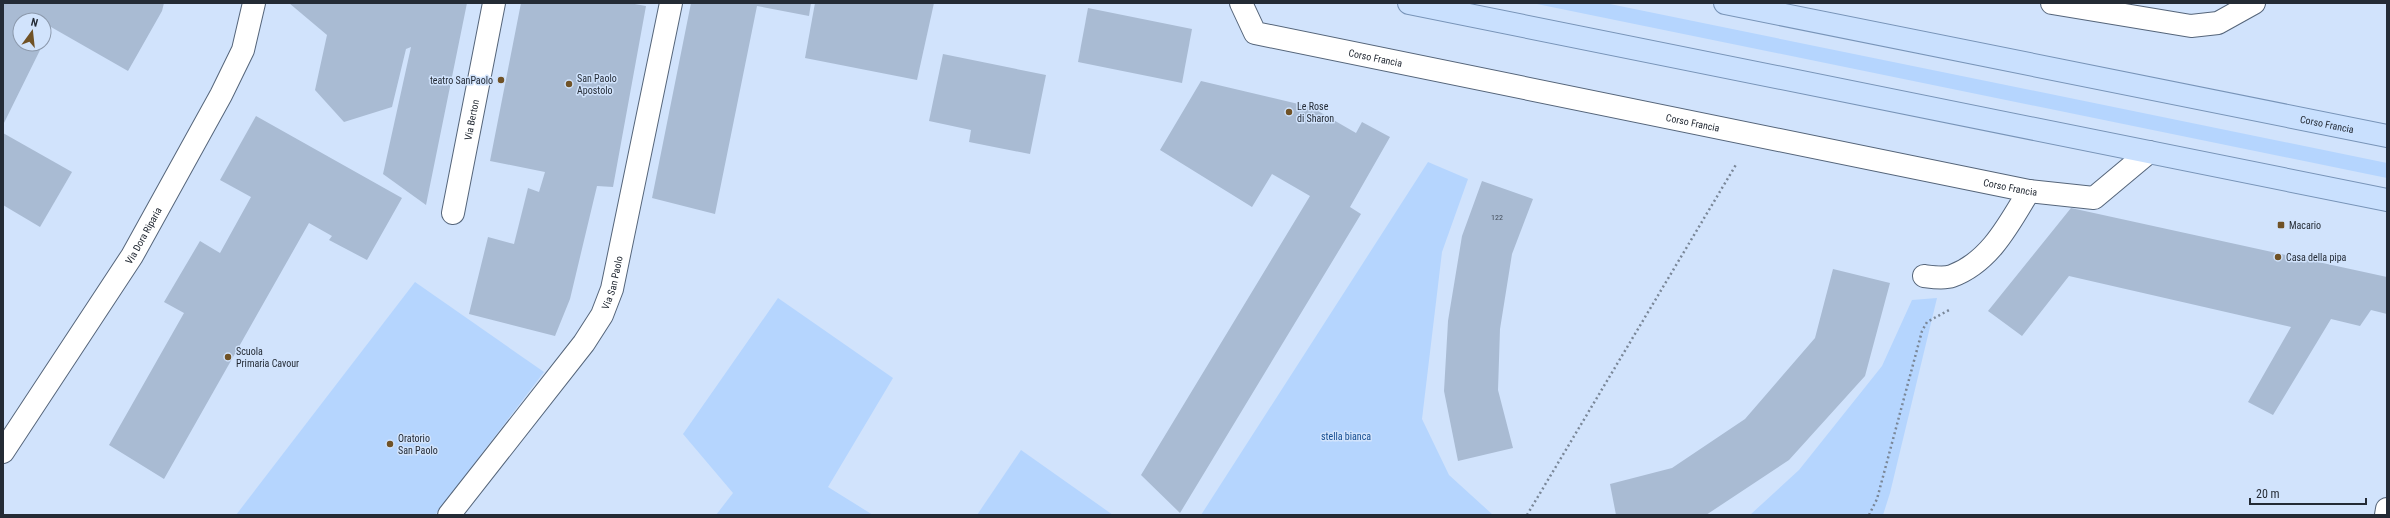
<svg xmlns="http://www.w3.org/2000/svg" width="2390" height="518" font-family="'Roboto Condensed',sans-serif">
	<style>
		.green { fill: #b5d5fe }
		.building { fill: #a9bbd3 }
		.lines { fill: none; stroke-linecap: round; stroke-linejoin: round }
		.minor-casing { stroke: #55657a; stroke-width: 24 }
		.major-casing { stroke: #7894b8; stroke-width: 24 }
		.path { stroke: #7a8798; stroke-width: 2.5; stroke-dasharray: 2 3; stroke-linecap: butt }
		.minor { stroke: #fff; stroke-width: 22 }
		.major { stroke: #c9e0fe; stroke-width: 22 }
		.poi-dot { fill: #705226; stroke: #d1e3fc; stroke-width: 1.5 }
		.labels { text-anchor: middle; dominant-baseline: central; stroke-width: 3; stroke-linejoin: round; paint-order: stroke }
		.number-label { font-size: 8px; fill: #454f5c }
		.street-label { font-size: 10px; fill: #242b35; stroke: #d1e3fc }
		.poi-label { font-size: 10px; fill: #242b35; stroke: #d1e3fc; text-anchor: start }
		.park-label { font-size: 10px; fill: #164e91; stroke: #d1e3fc }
	</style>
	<rect width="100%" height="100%" fill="#d1e3fc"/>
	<g class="green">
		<path d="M1532,3H1605L2387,163V178Z"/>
		<path d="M1428,162L1468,179L1442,252L1422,419L1449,475L1493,515H1201Z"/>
		<path d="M415,282L544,372L435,515H236Z"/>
		<path d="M778,298L893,378L828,487L873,515H716L733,493L683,434Z"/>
		<path d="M1937,298L1890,493L1883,515H1750L1799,470L1882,366L1912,300Z"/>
		<path d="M1021,450L1113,515H977Z"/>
	</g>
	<g class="building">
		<path d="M3,3H164L162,11L128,71L51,27L44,42V20H20V44H43L3,125Z"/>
		<path d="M289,3H467L426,205L383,174L411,47L406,49L392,107L344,122L315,90L327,35Z"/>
		<path d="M521,3H629L646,6L613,187L597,186L570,299L555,336L469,314L488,237L514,244L528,188L539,192L545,172L490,161Z"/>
		<path d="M691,3H811L809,16L757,6L715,214L652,198Z"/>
		<path d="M815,3H934L917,80L805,58Z"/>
		<path d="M1088,8L1192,29L1182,83L1078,62Z"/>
		<path d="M943,54L1046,75L1030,154L969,142L971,130L929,121Z"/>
		<path d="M1201,81L1311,107L1356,133L1362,122L1390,137L1350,207L1361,214L1180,513L1141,475L1310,196L1272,174L1252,207L1160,150Z"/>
		<path d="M256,116L402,198L367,260L329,240L332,236L309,223L164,479L109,445L184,313L164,302L200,241L220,253L251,197L220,180Z"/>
		<path d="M3,133L72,172L40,227L3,205Z"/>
		<path d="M1482,181L1533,199L1512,254L1500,329L1498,390L1513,448L1458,461L1444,391L1448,321L1462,236Z"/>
		<path d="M2071,208L2387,277V314L2371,310L2360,326L2331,319L2273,415L2248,402L2291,327L2069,276L2022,336L1988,311Z"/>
		<path d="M1833,269L1890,283L1865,376L1789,460L1706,515H1616L1610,484L1672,468L1745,419L1815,338Z"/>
	</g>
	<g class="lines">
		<g class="minor-casing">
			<g id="minor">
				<path id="s1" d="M1241,3L1255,33L2029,191L2094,198L2149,152"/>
				<path d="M2052,3L2191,26L2218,23L2254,3"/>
				<path id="s2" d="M453,213L494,3"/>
				<path d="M1924,276C1932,277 1944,279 1952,276C1990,262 2009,224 2029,191"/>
				<path id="s3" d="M3,452L132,256L221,95L243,50L254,3"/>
				<path id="s4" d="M449,515L584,343L602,315L612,289L671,3"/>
				<path d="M2386,515L2387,509"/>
			</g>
		</g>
		<g class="major-casing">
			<g id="major">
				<path d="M1409,3L2387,200"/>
				<path id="s5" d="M1725,3L2387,136"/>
			</g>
		</g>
		<g class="path">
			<path d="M1527,515L1737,163"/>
			<path d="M1869,515L1877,499L1922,331L1927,322L1949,310"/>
		</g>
		<use href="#minor" class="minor"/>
		<use href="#major" class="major"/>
	</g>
	<g class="poi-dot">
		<circle cx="501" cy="80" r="4"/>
		<circle cx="569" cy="84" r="4"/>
		<circle cx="1289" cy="112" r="4"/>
		<rect x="2277" y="221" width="8" height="8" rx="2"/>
		<circle cx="2278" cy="257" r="4"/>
		<circle cx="228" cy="357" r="4"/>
		<circle cx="390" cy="444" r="4"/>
	</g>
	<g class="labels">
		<g class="number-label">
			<text x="1497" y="217">122</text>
		</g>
		<g class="street-label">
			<text stroke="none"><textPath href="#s1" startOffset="156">Corso Francia</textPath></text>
			<text stroke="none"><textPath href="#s2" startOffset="95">Via Berton</textPath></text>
			<text stroke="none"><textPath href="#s1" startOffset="480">Corso Francia</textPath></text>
			<text stroke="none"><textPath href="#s5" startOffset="614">Corso Francia</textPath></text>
			<text stroke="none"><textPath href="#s1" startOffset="804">Corso Francia</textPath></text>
			<text stroke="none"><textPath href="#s3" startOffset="258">Via Dora Riparia</textPath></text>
			<text stroke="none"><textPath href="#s4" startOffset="286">Via San Paolo</textPath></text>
		</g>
		<g class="poi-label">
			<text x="577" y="78">San Paolo<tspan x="577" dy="12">Apostolo</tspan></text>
			<text x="493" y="80" text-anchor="end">teatro SanPaolo</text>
			<text x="1297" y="106">Le Rose<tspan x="1297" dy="12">di Sharon</tspan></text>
			<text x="2289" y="225">Macario</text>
			<text x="2286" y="257">Casa della pipa</text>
			<text x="236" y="351">Scuola<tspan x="236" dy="12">Primaria Cavour</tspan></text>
			<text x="398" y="438">Oratorio<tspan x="398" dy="12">San Paolo</tspan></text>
		</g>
		<g class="park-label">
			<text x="1346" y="436">stella bianca</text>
		</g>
	</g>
	<rect width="2390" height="518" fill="none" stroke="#242b35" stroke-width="8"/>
	<g transform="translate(32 32) rotate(15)"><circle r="19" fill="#d1e3fc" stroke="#8c99ac"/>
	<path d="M0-3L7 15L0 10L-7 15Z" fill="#705226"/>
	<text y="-6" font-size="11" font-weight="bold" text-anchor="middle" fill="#242b35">N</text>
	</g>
	<path d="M2250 498v6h116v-6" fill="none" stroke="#242b35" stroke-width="2"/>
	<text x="2256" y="498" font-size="12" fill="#242b35" stroke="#d1e3fc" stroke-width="3" paint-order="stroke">20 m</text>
</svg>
